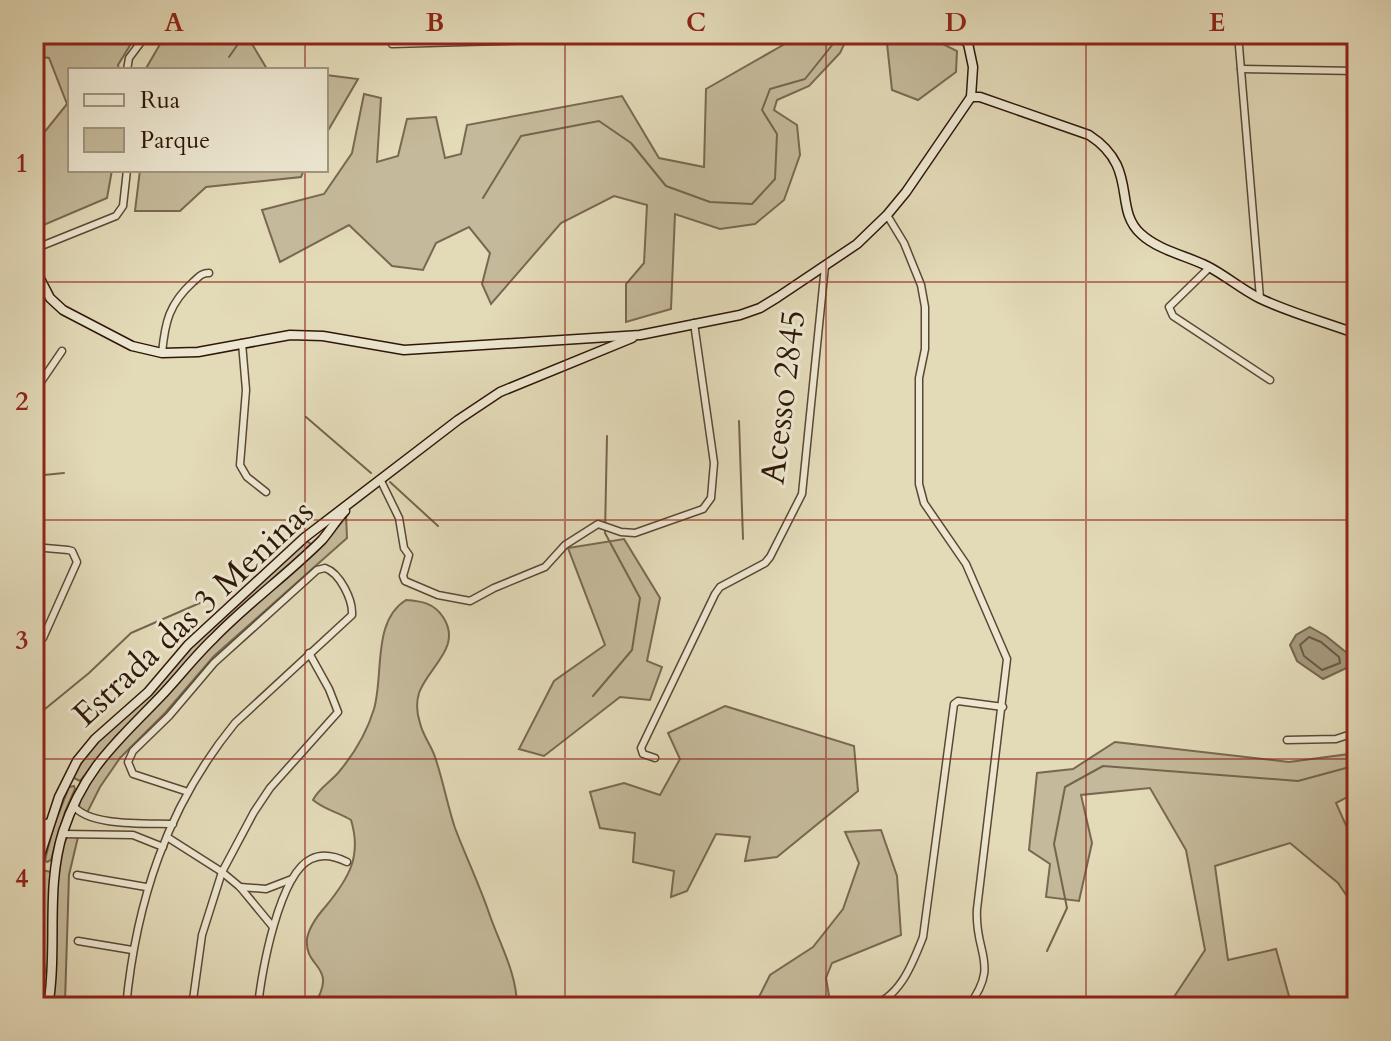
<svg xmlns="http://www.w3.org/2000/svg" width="1391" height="1041" font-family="Cardo,serif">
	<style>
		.green { fill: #c4b99a; stroke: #796851; stroke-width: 2 }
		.water { fill: #a5987c; stroke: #75644e; stroke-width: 2 }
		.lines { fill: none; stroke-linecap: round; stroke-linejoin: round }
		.shore { stroke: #6a5842; stroke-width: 2 }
		.stream { stroke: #75644e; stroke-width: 2 }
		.street-casing { stroke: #5b4834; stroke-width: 9 }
		.secondary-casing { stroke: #2e1708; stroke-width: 11 }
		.street { stroke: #ede7d1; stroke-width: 6 }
		.secondary { stroke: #ede7d1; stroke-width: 8 }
		.grid { fill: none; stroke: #8f2418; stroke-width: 2; stroke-opacity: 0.55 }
		.labels { text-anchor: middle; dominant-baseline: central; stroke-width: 6; stroke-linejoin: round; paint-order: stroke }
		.street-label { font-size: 34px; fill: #2e1708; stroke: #ede7d1 }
		.neatline { fill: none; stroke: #8f2418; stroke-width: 3 }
		.grid-label { font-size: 26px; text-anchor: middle; font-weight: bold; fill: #8f2418 }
	</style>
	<rect width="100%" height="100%" fill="#e3dab8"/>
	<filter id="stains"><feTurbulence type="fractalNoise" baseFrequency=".0025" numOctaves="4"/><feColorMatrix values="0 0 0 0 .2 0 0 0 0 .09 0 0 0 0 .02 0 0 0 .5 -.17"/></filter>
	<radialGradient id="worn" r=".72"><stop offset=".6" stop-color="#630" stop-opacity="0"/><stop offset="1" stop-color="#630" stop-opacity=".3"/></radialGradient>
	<g class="green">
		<path d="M34,34H137L118,65L119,70H70V170H112L107,198L39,227L34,216V145L67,104L49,58L34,56Z"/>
		<path d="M166,34H246L267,69L278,70H145Z"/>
		<path d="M795,34H849L840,53L809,86L777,100L774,110L797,125L800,155L784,200L755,224L720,229L675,214L671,309L626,322V284L644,263L647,205L614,196L561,223L491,304L482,284L490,253L469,227L436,243L423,270L392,266L349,225L280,262L262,210L324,194L352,153L364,94L381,98L377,162L398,156L407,119L436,117L445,158L461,154L467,125L622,96L659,158L704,167L706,89L783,45Z"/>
		<path d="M886,34H923L957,51L956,72L918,100L892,90Z"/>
		<path d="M326,75L358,79L326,134Z"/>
		<path d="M140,170H304L301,177L206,187L180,211H135Z"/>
		<path d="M346,514L347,538L214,656L165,713L120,758L100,787L87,813L79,809C75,765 305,554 346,514Z"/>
		<path d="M624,539L660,598L647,661L662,667L650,700L620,697L544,756L519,749L554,681L605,645L568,548Z"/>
		<path d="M307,541L312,545L116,736L80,781L72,777L89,751L184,653Z"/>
		<path d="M406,600C421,601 434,603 443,617C463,647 428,667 419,693C416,703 417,714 420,723C423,736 431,745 435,757C443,780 447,804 455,828C466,857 479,884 489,913C500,945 517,973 517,1007H313C340,964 304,970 307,939C309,926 318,915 326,906C349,878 362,856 351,820C338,812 325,810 313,800C318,789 329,783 338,773C354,754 367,732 374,709C384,674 372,621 406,600Z"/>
		<path d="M725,706L854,746L858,791L777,857L745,861L750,837L716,834L687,891L671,897L674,871L633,862L635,833L600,828L590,792L624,783L660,795L680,759L668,733Z"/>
		<path d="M1115,742L1289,762L1357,753V792L1336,803L1357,850V911L1338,883L1290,843L1215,866L1228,960L1276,949L1292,1007H1181L1172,1000L1205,950L1186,850L1150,788L1081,795L1092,843L1079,901L1046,897L1050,864L1029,850L1037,773L1073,769Z"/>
		<path d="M74,786L75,789L65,812L51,860L47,862L45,860L53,828L69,787Z"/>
		<path d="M881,830L897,876L901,935L832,963L826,978L831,1007H754L770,975L813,947L843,909L859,863L845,832Z"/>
		<path d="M67,837H78L69,875L65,1002L64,1007H50C52,967 47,869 67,837Z"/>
		<path d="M42,870L51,872L50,963L45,1007H37L38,901Z"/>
	</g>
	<path class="water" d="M1310,627L1326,636L1352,657L1355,661L1353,665L1323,679L1297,661L1290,645L1296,635Z"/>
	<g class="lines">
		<path class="shore" d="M1309,637L1321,642L1339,657L1340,663L1322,670L1304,656L1300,645Z"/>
		<g class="stream">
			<path d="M229,57L245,34"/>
			<path d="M483,198L521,136L599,121L631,143L666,186L710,202L752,204L775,179L777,134L762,110L770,89L805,79L841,34"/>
			<path d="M306,417L371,473"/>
			<path d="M739,421L743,539"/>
			<path d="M34,476L64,473"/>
			<path d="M390,482L438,526"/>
			<path d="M593,696L632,650L640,598L605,533L607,436"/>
			<path d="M34,718L89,673L131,633L209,599"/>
			<path d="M1047,951L1067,908L1054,844L1065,787L1103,766L1298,781L1357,765"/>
		</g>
		<g class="street-casing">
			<g id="street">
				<path d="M949,34L968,44"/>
				<path d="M1238,34L1260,298"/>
				<path d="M392,44L759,34"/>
				<path d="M1241,69L1357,71"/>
				<path d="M127,70L129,58L147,34"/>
				<path d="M887,215L904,243L921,285L925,307V349L919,378V484L924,503L966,564L1007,659L977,909C974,954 1001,963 968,1007"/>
				<path d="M34,249L116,216L123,206L127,170"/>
				<path d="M1210,267L1169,307L1173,316L1270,380"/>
				<path d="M242,343L246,390L240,465L247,477L266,492"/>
				<path d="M162,353C165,322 169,304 193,282C199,277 201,273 209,273"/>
				<path d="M34,392L62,351"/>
				<path d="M34,403V412"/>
				<path d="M380,479L399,518L404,548L409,555L403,576L405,581L438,595L470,601L494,588L545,567L565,545L598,524L621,532L635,533L703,509L711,498L714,463L694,323"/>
				<path d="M34,547L68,550L72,551L77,562L43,638"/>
				<path d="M1287,740L1336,739L1357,732"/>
				<path d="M655,758L643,754L641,748L715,594L720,587L765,563L770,557L802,494L825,266"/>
				<path d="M73,805C88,827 148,823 173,824"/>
				<path d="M34,827L49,822"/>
				<path d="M34,832L44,839"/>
				<path d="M62,834L133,835L163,847"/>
				<path d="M167,837L222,872L240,887L273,927"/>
				<path d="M77,875L146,887"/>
				<path d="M240,887L266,889L292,879"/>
				<path d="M78,941L132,950"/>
				<path d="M126,1007C136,902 167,806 235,723L352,615C353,600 340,573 325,568L317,570L214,663L169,716L133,751L128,762L133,774L188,792"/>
				<path d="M192,1007L202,935L222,872L254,812L270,788L338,712L329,689L309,653"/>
				<path d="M258,1007C261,973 279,874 311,859C323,853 335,856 347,862"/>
				<path d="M867,1007C899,1000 912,965 923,937L954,704L958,701L1003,707"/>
			</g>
		</g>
		<g class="secondary-casing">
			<g id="secondary">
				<path d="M971,97H980L1089,135C1140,168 1112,208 1141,234C1158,250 1187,256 1207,266C1225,275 1241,289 1259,298C1290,313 1325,322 1357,334"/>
				<path d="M34,267L50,298L63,310L132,346L162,353L198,352L290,335L323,336L404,350L640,335L740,315L760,308L778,297L857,244L887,215L906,192L971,97L973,67L966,34"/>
				<path d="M34,1007L40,971L36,901L40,855L59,797L77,761L95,739L148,692L188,645L304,538L458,420L500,392L632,338"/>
				<path d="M48,1007C58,949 45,889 63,832C84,768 117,742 161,696C179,677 195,656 214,638C248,603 288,574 322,540C330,531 336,520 345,511"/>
			</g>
		</g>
		<use href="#street" class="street"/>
		<use href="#secondary" class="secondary"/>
	</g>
	<path class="grid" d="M305,34V70M565,34V1007M826,34V1007M1086,34V1007M305,170V1007M34,282H1357M34,520H1357M34,759H1357"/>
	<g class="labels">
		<g class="street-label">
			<text transform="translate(783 397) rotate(-83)">Acesso 2845</text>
			<text transform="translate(193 613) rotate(-43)">Estrada das 3 Meninas</text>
		</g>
	</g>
	<rect width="1391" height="1041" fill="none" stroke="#e3dab8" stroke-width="88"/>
	<rect x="68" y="68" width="260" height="104" fill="#ede7d1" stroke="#a19481" stroke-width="2"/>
	<rect x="84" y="94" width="40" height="12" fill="#ede7d1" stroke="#a19481" stroke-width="2"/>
	<text x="140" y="108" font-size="24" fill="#2e1708">Rua</text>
	<rect x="84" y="128" width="40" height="24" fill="#c4b99a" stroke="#a19481" stroke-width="2"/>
	<text x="140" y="148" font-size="24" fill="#2e1708">Parque</text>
	<rect x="44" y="44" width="1303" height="953" class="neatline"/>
	<g class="grid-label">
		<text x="174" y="31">A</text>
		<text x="435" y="31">B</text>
		<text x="696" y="31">C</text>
		<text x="956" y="31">D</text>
		<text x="1217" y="31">E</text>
		<text x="22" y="172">1</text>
		<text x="22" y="410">2</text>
		<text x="22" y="649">3</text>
		<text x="22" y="887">4</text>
	</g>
	<rect width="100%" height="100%" filter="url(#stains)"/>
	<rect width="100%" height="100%" fill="url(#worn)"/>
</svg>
